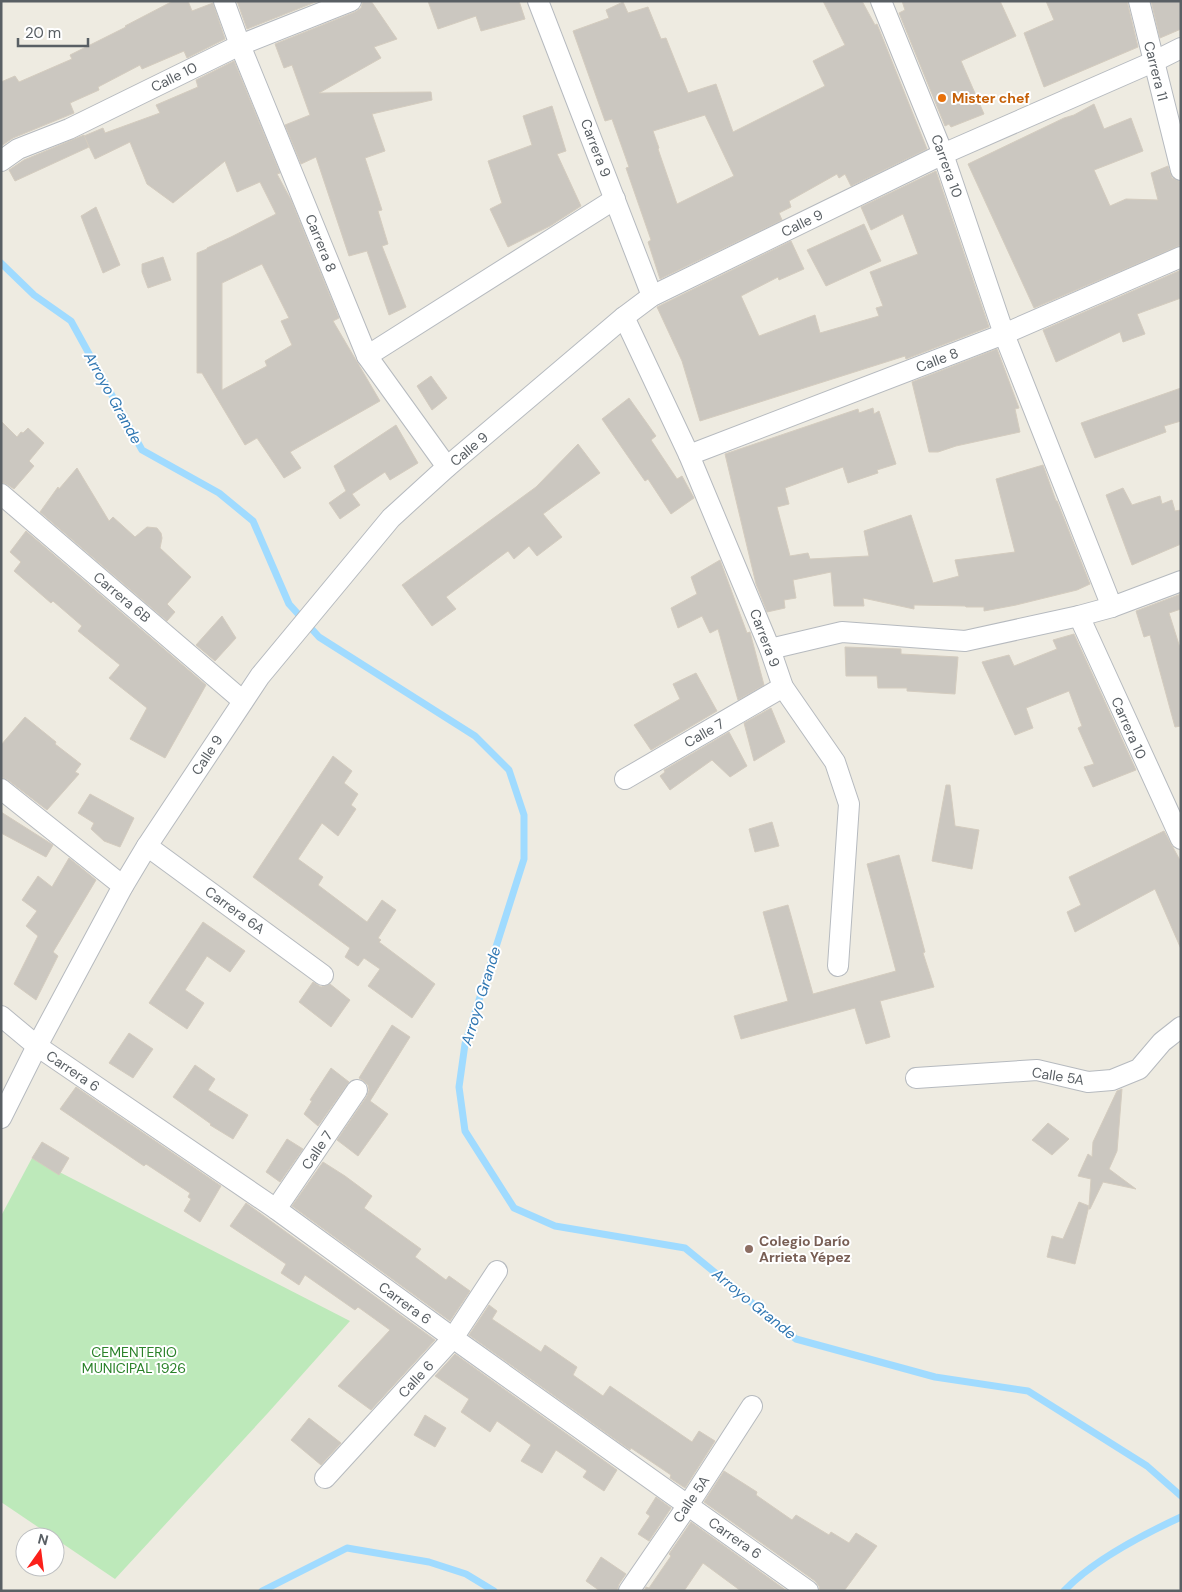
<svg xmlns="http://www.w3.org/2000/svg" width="1182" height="1592" font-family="'DM Sans',sans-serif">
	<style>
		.green { fill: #bde9ba }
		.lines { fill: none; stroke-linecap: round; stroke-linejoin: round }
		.stream { stroke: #a0dbff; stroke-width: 7 }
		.building { fill: #cbc7c0; stroke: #d4ccbf; fill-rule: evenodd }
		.street-casing { stroke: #b6babf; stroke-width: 22 }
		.street { stroke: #fff; stroke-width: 20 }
		.food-dot { fill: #e8710a; stroke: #fff; stroke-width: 2 }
		.education-dot { fill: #8d6e63; stroke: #fff; stroke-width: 2 }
		.labels { text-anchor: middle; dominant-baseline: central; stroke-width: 4; stroke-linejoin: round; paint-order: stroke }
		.street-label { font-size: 14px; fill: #595f64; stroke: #fff }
		.food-label { font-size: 14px; font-weight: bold; fill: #c56008; stroke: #fff; text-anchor: start }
		.education-label { font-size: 14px; font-weight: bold; fill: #785e54; stroke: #fff; text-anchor: start }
		.park-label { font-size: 14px; fill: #2b822a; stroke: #fff }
		.water-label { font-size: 15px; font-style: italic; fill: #3077b2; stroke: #fff }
	</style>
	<rect width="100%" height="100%" fill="#eeebe1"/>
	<path class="green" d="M32,1158L350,1321L267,1414L115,1579L1,1502V1216Z"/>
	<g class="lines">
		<g class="stream">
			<path d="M1,263L34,295L71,321L142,450L219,493L253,521L289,604L319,637L475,736L509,770L524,815V859L465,1044L459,1087L465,1131L514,1208L555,1226L685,1248L796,1339L935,1377L1028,1391L1147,1466L1181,1496"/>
			<path d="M262,1591L347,1548L429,1562L466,1574L494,1591"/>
			<path d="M1064,1591C1093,1560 1142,1535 1181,1517"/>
		</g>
	</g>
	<g class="building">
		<path d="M173,1H188L192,11L213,3L225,39L187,58L184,51L142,69L140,65L98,87L99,90L70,103L74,113L13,138L1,146V82L15,76L19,82L72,59L70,55L126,27L125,26Z"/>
		<path d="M237,1H318L247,29Z"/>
		<path d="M363,1H371L397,39L374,47L381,58L319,93L431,92L432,100L372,114L385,151L365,158L382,210L378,211L388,244L382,246L406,307L389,315L367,251L349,256L316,157L301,164L285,125L310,115L292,65L284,68L275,44L355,12L361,8Z"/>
		<path d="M428,1H519L525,19L481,31L476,16L438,29Z"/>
		<path d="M823,1H862L875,25L877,24L927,149L851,186L845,174L839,178L837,174L789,201L791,207L779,213L782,220L660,279L648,242L651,240L626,168L629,167L612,119L605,121L573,31L609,18L606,10L623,2L628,13L648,7L661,39L666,38L688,93L716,84L733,132L825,86L813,61L845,45ZM705,115L734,176L677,204L658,149L659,148L653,131Z"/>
		<path d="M902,1H1000L1016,36L961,61L984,114L951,127L949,124L945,126L899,13L905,10Z"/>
		<path d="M1046,1H1127L1138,47L1044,87L1024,33L1054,20Z"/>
		<path d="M1151,1H1181V29L1160,38Z"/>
		<path d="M234,61L280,173L277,174L291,200L339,318L333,321L380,401L290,452L301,468L284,478L257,438L245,445L202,373H197V253L207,249V248L231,237L276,214L260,182L237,192L225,161L173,203L147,184L130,142L95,159L84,136L103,128L105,133L160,113L156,105L198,87L196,80ZM262,264L289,318L281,321L292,345L265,361L267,366L222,390V283Z"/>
		<path d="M1094,104L1104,129L1131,118L1143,151L1094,170L1110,206L1126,199L1158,200L1151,173L1168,166L1172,178L1181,182V245L1034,308L968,164L1064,118L1074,115Z"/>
		<path d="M552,106L566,151L557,154L581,206L550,226L508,247L490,209L502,203L488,161L532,145L523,116Z"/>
		<path d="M84,135L89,147L15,181L9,170L24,160Z"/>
		<path d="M936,171L989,327L906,359L905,356L700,421L682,361L657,307L791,241L804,269L779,280L778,277L741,296L759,336L815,315L820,333L879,316L876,308L883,306L870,272L918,254L903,214L871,230L861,207Z"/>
		<path d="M96,207L120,265L103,273L81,216Z"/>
		<path d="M864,224L881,261L826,286L807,250Z"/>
		<path d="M163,257L171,280L148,288L142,272V264Z"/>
		<path d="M1181,270V298L1137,314L1145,334L1123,342L1120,332L1056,362L1043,330Z"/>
		<path d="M997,349L1019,408L1015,409L1020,432L956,446L938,452H929L912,382Z"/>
		<path d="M431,376L447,398L432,410L417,386Z"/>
		<path d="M1181,388V421L1164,426L1166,432L1095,458L1081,423Z"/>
		<path d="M629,398L656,436L651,440L677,479L682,476L694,498L671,514L648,479L645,481L602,419Z"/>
		<path d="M873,408L874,414L879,411L896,464L877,470L878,473L848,483L843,467L785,488L789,504L777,507L790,556L808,553L810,559L869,556L864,531L911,515L933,583L959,576L955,560L1015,552L996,479L1043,465L1056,501H1057L1090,584L1077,590L1016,605L984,611V607H966L965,606L914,605V609L863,598L864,606H834L831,572L793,580L796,598L784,600L785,608L767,612L756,584L725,454L858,409L859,413Z"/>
		<path d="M1,421L17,437L21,432L23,433L28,428L44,443L29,461L34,466L14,489L8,485L1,482Z"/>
		<path d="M396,425L418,463L390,480L385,472L352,494L360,505L340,519L329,503L346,491L334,466Z"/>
		<path d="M578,444L600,473L543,514L562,537L537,556L529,546L514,559L508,551L446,597L456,609L432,626L402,585L536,487Z"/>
		<path d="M77,468L109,521L113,517L135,537L147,527L157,528L161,533L162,538L160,548L191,577L167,604L175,612L167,621L40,512L58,487L59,489Z"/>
		<path d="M1123,488L1132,505L1160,496L1162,504L1172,500L1175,511L1181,510V544L1132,565L1106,495Z"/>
		<path d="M26,531L206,685L165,758L130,739L147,708L109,678L120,665L78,631L82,626L53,601L51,603L14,571L21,562L10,552Z"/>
		<path d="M720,560L747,633L750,632L764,685L738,700L718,629L710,633L702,616L678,628L671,608L697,594L691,577Z"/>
		<path d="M1181,594V609L1169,613L1181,651V726L1175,727L1150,635L1144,637L1136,611Z"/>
		<path d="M222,616L236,638L215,661L196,645Z"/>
		<path d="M1074,634L1136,770L1093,787L1084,767L1094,764L1078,728L1082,726L1069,691L1026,708L1033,728L1015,735L982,662L1009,655L1014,666L1057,649L1053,640Z"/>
		<path d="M845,647L901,649V654L958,657L955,694L907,691V688H878L877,676H846Z"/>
		<path d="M696,673L717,711L651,750L634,725L680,699L673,684Z"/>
		<path d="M771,708L785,742L754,761L744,723Z"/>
		<path d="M25,717L56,742L55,744L81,764L75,772L79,774L47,810L8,780L1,777V745Z"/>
		<path d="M729,732L747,766L730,777L712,760L670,790L660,776L665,772L664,770Z"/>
		<path d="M333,756L352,771L344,783L358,794L351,805L356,809L338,836L322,823L298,859L323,877L318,885L367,922L382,900L396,910L378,938L381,940L379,942L435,984L412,1018L368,986L380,969L364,958L358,966L345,957L350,948L253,877Z"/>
		<path d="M946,785H950L955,826L979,830L972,869L932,861Z"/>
		<path d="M90,794L134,818L120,847L104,841L91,829L94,823L78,813Z"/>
		<path d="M1,812L53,845L46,857L1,833Z"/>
		<path d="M772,822L779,846L755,852L749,829Z"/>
		<path d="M1164,831L1181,862V949L1155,889L1075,932L1067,912L1081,905L1069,877Z"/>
		<path d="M899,855L925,952L923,953L934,987L880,1001L890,1037L866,1044L855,1008L741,1039L734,1016L788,1001L763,912L788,905L813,994L896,971L867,864Z"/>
		<path d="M69,858L96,880L53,952L58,956L36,1000L14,984L38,936L26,926L37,911L22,900L38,876L52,887Z"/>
		<path d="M203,922L245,951L230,972L207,956L185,990L204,1003L187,1029L149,1003Z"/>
		<path d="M313,982L321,987L330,984L350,1000L331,1027L299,1002Z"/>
		<path d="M392,1025L410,1037L370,1101L388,1114L358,1156L337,1140L367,1096L369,1090L368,1085L364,1081L359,1078Z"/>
		<path d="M129,1033L153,1049L133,1078L109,1063Z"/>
		<path d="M195,1065L215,1079L208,1090L248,1115L233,1139L210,1125L211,1124L173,1097Z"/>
		<path d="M331,1068L349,1082L318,1126L304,1114L312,1101L310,1100Z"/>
		<path d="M76,1087L221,1186L200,1222L184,1211L191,1199L188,1197L190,1193L146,1164L144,1166L60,1109Z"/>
		<path d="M1122,1089L1117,1151L1109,1169L1136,1189L1103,1182L1090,1209H1089V1206L1075,1264L1047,1257L1052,1236L1063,1239L1079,1202L1089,1206L1091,1179L1078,1176L1088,1154L1092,1157L1093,1142L1117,1091Z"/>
		<path d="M1048,1123L1069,1139L1052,1155L1032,1140Z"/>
		<path d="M287,1139L303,1149L280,1182L266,1172Z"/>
		<path d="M42,1142L69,1158L59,1175L32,1158Z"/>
		<path d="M323,1162L345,1176L372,1196L364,1208L421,1249L415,1257L446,1280L449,1276L470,1291L450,1321L292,1206Z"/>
		<path d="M246,1203L435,1340L371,1410L338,1386L390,1330L358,1307L355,1310L305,1275L299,1285L281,1273L286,1264L230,1226Z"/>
		<path d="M489,1305L497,1311L492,1319L541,1352L545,1345L577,1367L573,1375L603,1396L610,1386L692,1442L699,1431L715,1441L685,1488L670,1478L671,1475L631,1448L630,1450L469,1335Z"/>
		<path d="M455,1354L617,1470L604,1491L583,1477L587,1471L556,1450L542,1473L521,1461L531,1445L497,1421L490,1432L461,1412L469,1399L435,1376Z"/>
		<path d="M425,1415L446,1428L435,1447L414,1435Z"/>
		<path d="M309,1418L341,1443L321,1465L291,1440Z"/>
		<path d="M724,1471L757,1492L756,1495L792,1520L796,1515L829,1535L831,1532L849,1543L856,1533L877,1546L844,1591H820L819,1586L815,1581L704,1502Z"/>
		<path d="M656,1497L671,1508L649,1541L638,1534L650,1516L646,1513Z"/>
		<path d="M691,1522L787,1591H741L703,1563L684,1591H644L646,1587L649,1588L671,1556L669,1554Z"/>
		<path d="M601,1557L626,1574L619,1584L617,1591H600L586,1581Z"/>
	</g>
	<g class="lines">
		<g class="street-casing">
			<g id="street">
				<path d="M224,1L240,45L367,356L447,467"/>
				<path d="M538,1L652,296"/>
				<path d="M881,1L943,154L1004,334L1112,607"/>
				<path d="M1139,1L1181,170"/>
				<path d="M1,161L18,149L69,129L240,45L351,1"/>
				<path d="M624,317L689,455L770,649L783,687L835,762L849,804L838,966"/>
				<path d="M367,356L615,199"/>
				<path d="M689,455L1004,334L1181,257"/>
				<path d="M1,494L243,701"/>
				<path d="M1079,616L1181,839"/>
				<path d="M770,649L842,632L965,641L1079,616L1112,607L1181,581"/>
				<path d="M625,779L783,687"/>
				<path d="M1,789L123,886"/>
				<path d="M147,846L323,975"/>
				<path d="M1,1016L37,1046L276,1209L453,1338L808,1591"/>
				<path d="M916,1078L1037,1070L1088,1082L1112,1080L1139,1069L1162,1042L1181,1027"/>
				<path d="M1,1118L37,1046L123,886L147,846L260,676L391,518L447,467L624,317L652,296L943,154L1153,62L1181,48"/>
				<path d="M276,1209L357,1090"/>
				<path d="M325,1478L453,1338L497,1271"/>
				<path d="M629,1591L688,1505L752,1406"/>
			</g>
		</g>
		<use href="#street" class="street"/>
	</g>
	<circle class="food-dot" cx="942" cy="98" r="5"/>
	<circle class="education-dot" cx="749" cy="1249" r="5"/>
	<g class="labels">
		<g class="street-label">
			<text transform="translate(1156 71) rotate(76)">Carrera 11</text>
			<text transform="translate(174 77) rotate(-26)">Calle 10</text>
			<text transform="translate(596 148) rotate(69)">Carrera 9</text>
			<text transform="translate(947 166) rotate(70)">Carrera 10</text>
			<text transform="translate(802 223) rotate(-26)">Calle 9</text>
			<text transform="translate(321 243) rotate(68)">Carrera 8</text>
			<text transform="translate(937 360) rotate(-21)">Calle 8</text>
			<text transform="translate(469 449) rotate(-40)">Calle 9</text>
			<text transform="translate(122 597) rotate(40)">Carrera 6B</text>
			<text transform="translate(765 638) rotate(69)">Carrera 9</text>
			<text transform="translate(1129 728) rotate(66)">Carrera 10</text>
			<text transform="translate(704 733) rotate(-30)">Calle 7</text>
			<text transform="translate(207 755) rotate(-57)">Calle 9</text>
			<text transform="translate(235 910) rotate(36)">Carrera 6A</text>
			<text transform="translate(73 1071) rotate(34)">Carrera 6</text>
			<text transform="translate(1058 1076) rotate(9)">Calle 5A</text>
			<text transform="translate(317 1150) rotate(-56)">Calle 7</text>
			<text transform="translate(405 1303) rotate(36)">Carrera 6</text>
			<text transform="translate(416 1379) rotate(-47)">Calle 6</text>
			<text transform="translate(691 1499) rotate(-56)">Calle 5A</text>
			<text transform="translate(735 1538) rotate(35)">Carrera 6</text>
		</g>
		<g class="food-label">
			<text x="952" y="98">Mister chef</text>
		</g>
		<g class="education-label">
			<text x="759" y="1241">Colegio Darío<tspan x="759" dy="16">Arrieta Yépez</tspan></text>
		</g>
		<g class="park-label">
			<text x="134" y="1352">CEMENTERIO<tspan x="134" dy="16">MUNICIPAL 1926</tspan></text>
		</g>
		<g class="water-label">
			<text transform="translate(113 398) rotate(61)">Arroyo Grande</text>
			<text transform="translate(481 996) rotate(-73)">Arroyo Grande</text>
			<text transform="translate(754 1304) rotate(39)">Arroyo Grande</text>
		</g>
	</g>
	<rect width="1182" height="1592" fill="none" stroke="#595f64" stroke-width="5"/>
	<g transform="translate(40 1552) rotate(14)"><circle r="24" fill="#ffffff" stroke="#bdbfc1"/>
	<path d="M0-4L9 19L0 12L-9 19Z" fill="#fb201a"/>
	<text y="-8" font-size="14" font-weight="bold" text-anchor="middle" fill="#595f64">N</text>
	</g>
	<path d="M18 38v8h70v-8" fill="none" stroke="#595f64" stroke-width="2.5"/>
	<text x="25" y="38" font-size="15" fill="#595f64" stroke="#ffffff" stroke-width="4" paint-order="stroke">20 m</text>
</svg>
